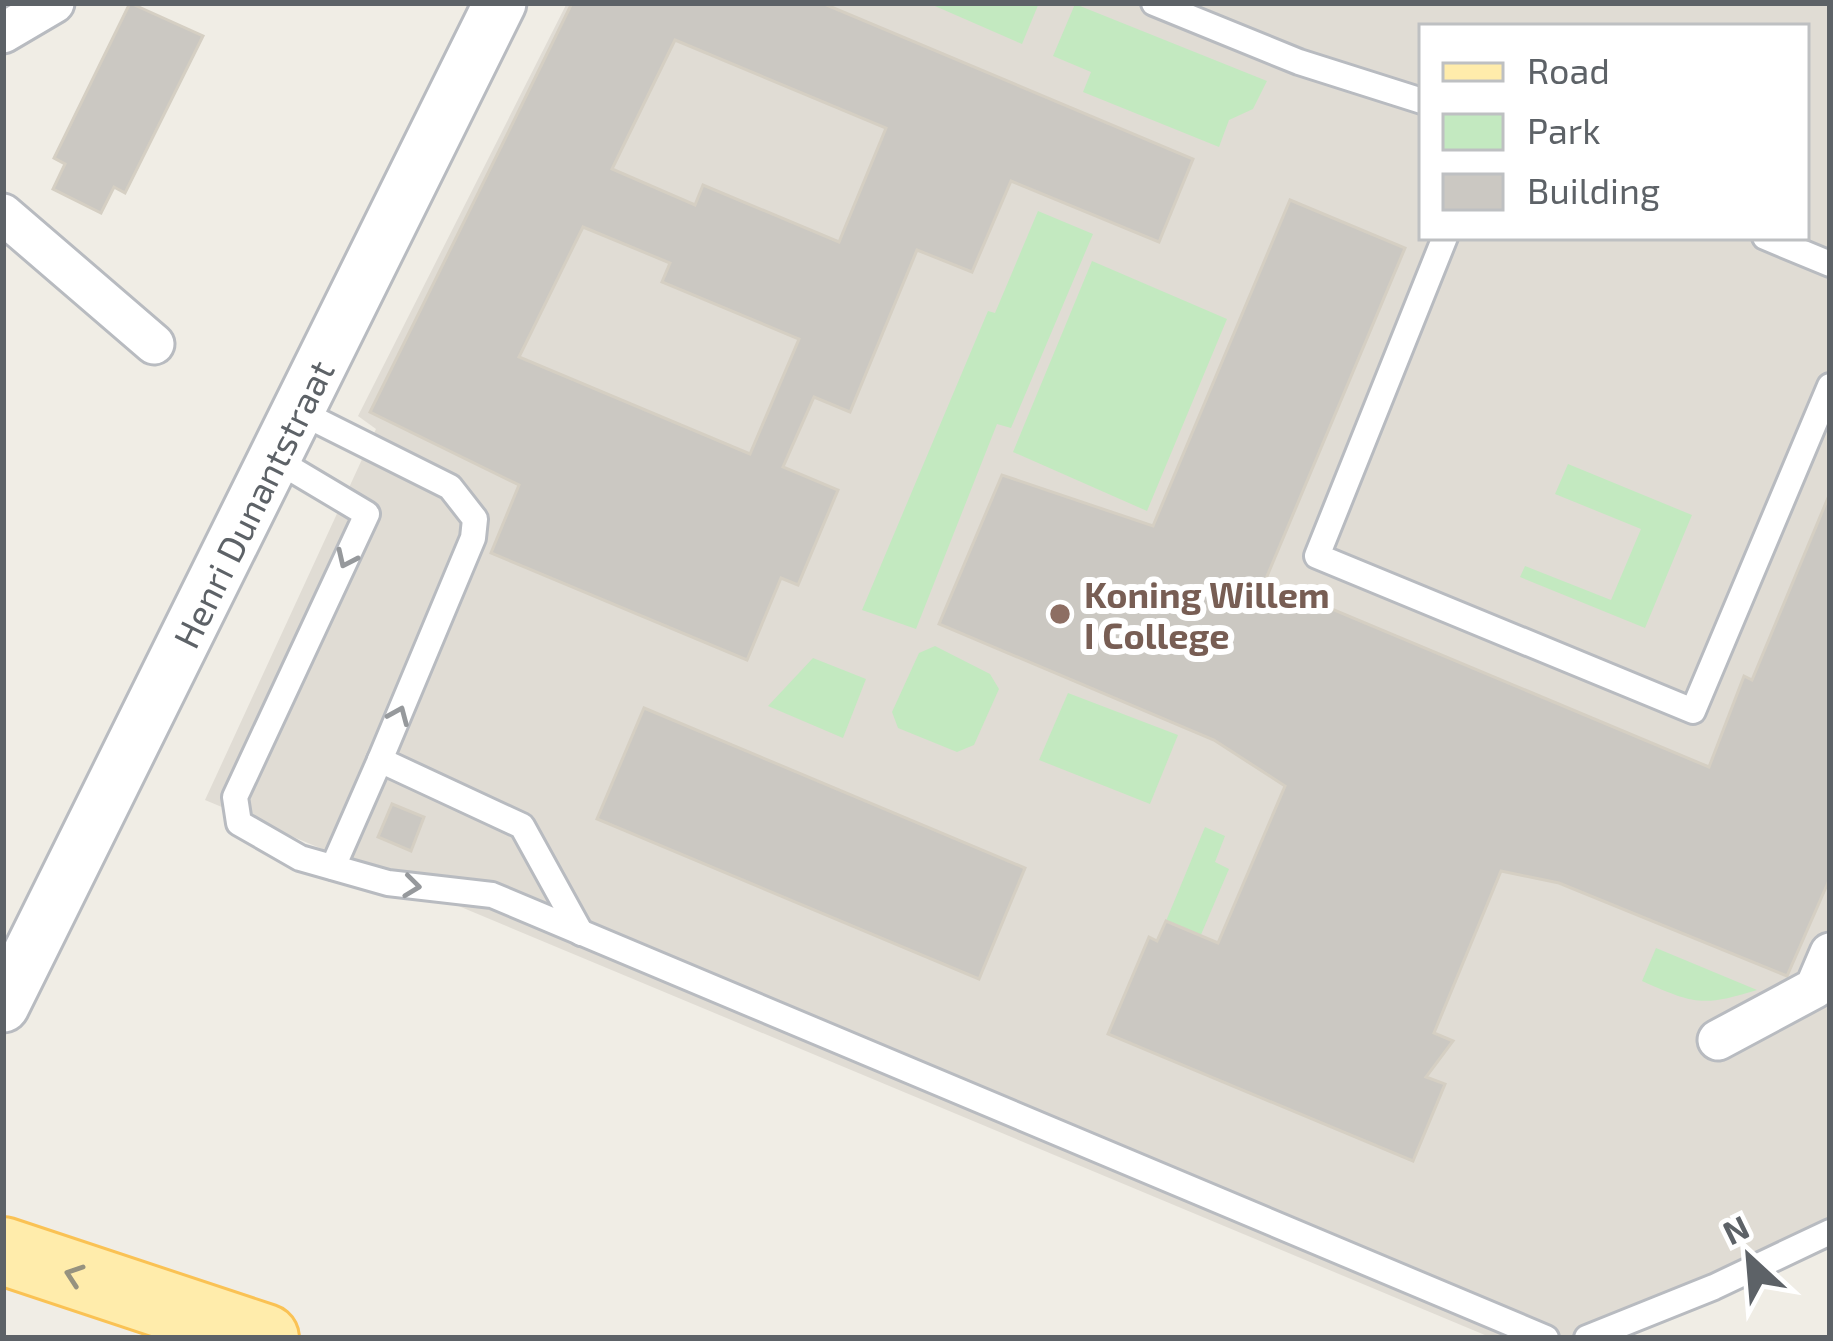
<svg xmlns="http://www.w3.org/2000/svg" width="1833" height="1341" font-family="'Exo 2',sans-serif">
	<style>
		.education { fill: #e0dcd4; fill-rule: evenodd }
		.green { fill: #c3e9c0 }
		.building { fill: #cbc8c2; stroke: #d5cfc3; stroke-width: 3; fill-rule: evenodd }
		.lines { fill: none; stroke-linecap: round; stroke-linejoin: round }
		.service-casing { stroke: #b8bbc0; stroke-width: 30 }
		.pedestrian-casing { stroke: #b8bbc0; stroke-width: 45 }
		.minor-casing { stroke: #b8bbc0; stroke-width: 57 }
		.primary-casing { stroke: #fac254; stroke-width: 72 }
		.service { stroke: #fff; stroke-width: 24 }
		.pedestrian { stroke: #fff; stroke-width: 39 }
		.minor { stroke: #fff; stroke-width: 51 }
		.primary { stroke: #ffecab; stroke-width: 66 }
		.oneway { stroke: #96999c }
		.oneway2 { stroke: #96927f }
		.education-dot { fill: #8d6e63; stroke: #fff; stroke-width: 4.5 }
		.labels { text-anchor: middle; dominant-baseline: central; stroke-width: 12; stroke-linejoin: round; paint-order: stroke }
		.street-label { font-size: 36px; fill: #5d6267; stroke: #fff }
		.education-label { font-size: 36px; font-weight: bold; fill: #785e54; stroke: #fff; text-anchor: start }
	</style>
	<rect width="100%" height="100%" fill="#f0ede5"/>
	<path class="education" d="M567,3H1830V1248L1580,1338H1492L205,800L376,429L358,416ZM1422,27H1806V237H1422Z"/>
	<g class="green">
		<path d="M928,3H1039L1022,44Z"/>
		<path d="M1075,4L1267,81L1253,109L1229,120L1219,147L1083,92L1091,72L1053,56Z"/>
		<path d="M1038,211L1093,234L1011,428L997,424L916,629L862,610L988,311L995,313Z"/>
		<path d="M1092,261L1227,319L1147,511L1013,452Z"/>
		<path d="M1568,464L1692,515L1645,628L1520,577L1525,566L1611,600L1641,529L1555,494Z"/>
		<path d="M935,646L990,674L999,689L974,745L957,752L898,728L892,712L919,653Z"/>
		<path d="M813,658L866,679L843,738L768,706Z"/>
		<path d="M1068,693L1178,735L1150,804L1039,760Z"/>
		<path d="M1205,827L1225,836L1215,862L1229,869L1200,937L1166,921Z"/>
		<path d="M1656,948L1757,990C1702,1007 1694,1004 1642,981Z"/>
	</g>
	<g class="building">
		<path d="M130,3L203,36L125,193L114,187L101,213L53,189L65,164L54,158Z"/>
		<path d="M572,3H822L1193,159L1159,242L1011,181L972,272L917,250L850,412L814,397L783,467L838,490L798,585L781,578L747,660L491,553L519,485L370,412ZM675,40L886,128L839,242L703,185L695,205L612,169ZM583,227L670,263L662,282L799,339L750,454L519,357Z"/>
		<path d="M1290,200L1405,248L1265,581L1709,767L1744,676L1752,680L1830,493V878L1787,976L1559,883L1501,871L1434,1033L1453,1041L1426,1077L1445,1084L1413,1161L1108,1034L1149,937L1157,941L1166,921L1218,943L1285,786L1214,740L939,624L1002,475L1153,526Z"/>
		<path d="M644,708L1025,868L979,979L597,819Z"/>
		<path d="M392,804L424,817L411,851L378,837Z"/>
	</g>
	<g class="lines">
		<g class="service-casing">
			<g id="service">
				<path d="M1154,3L1299,62L1422,101"/>
				<path d="M1445,237L1317,556L1693,711L1830,386"/>
				<path d="M1765,237L1830,264"/>
				<path d="M296,410L450,487L475,519L473,538L380,760L522,826L581,933"/>
				<path d="M273,458L367,514L235,797L239,823L300,858L388,883L492,895L1546,1338"/>
				<path d="M333,867L380,760"/>
				<path d="M1587,1338L1714,1287L1830,1232"/>
			</g>
		</g>
		<g class="pedestrian-casing">
			<g id="pedestrian">
				<path d="M3,33L54,3"/>
				<path d="M3,214L154,344"/>
				<path d="M1718,1040L1815,988L1830,953"/>
			</g>
		</g>
		<g class="minor-casing">
			<g id="minor">
				<path id="s1" d="M3,1006L500,3"/>
			</g>
		</g>
		<g class="primary-casing">
			<path id="primary" d="M3,1251L265,1338"/>
		</g>
		<use href="#service" class="service"/>
		<use href="#pedestrian" class="pedestrian"/>
		<use href="#minor" class="minor"/>
		<use href="#primary" class="primary"/>
	</g>
	<defs><path id="oneway-chevron" d="M-2-3.5L2.5 0L-2 3.5" fill="none" stroke-width="1.6" stroke-linecap="round" stroke-linejoin="round" transform="scale(3)"/></defs>
	<g class="oneway">
		<use href="#oneway-chevron" transform="translate(346 559) rotate(115)"/>
		<use href="#oneway-chevron" transform="translate(399 715) rotate(-67)"/>
		<use href="#oneway-chevron" transform="translate(412 886) rotate(7)"/>
	</g>
	<use class="oneway2" href="#oneway-chevron" transform="translate(74 1275) rotate(-161)"/>
	<circle class="education-dot" cx="1060" cy="614" r="12"/>
	<g class="labels">
		<g class="street-label">
			<text stroke="none"><textPath href="#s1" startOffset="561">Henri Dunantstraat</textPath></text>
		</g>
		<g class="education-label">
			<text x="1084" y="593">Koning Willem<tspan x="1084" dy="41">I College</tspan></text>
		</g>
	</g>
	<rect width="1833" height="1341" fill="none" stroke="#5d6267" stroke-width="12"/>
	<rect x="1419" y="24" width="390" height="216" fill="#ffffff" stroke="#bec0c2" stroke-width="3"/>
	<rect x="1443" y="63" width="60" height="18" fill="#ffecab" stroke="#bec0c2" stroke-width="3"/>
	<text x="1527" y="84" font-size="36" fill="#5d6267">Road</text>
	<rect x="1443" y="114" width="60" height="36" fill="#c3e9c0" stroke="#bec0c2" stroke-width="3"/>
	<text x="1527" y="144" font-size="36" fill="#5d6267">Park</text>
	<rect x="1443" y="174" width="60" height="36" fill="#cbc8c2" stroke="#bec0c2" stroke-width="3"/>
	<text x="1527" y="204" font-size="36" fill="#5d6267">Building</text>
	<g transform="translate(1749 1257) rotate(334)" stroke="#ffffff" stroke-width="9" paint-order="stroke">
	<path d="M0-9L21 45L0 30L-21 45Z" fill="#5d6267"/>
	<text y="-18" font-size="33" font-weight="bold" text-anchor="middle" fill="#5d6267">N</text>
	</g>
</svg>
